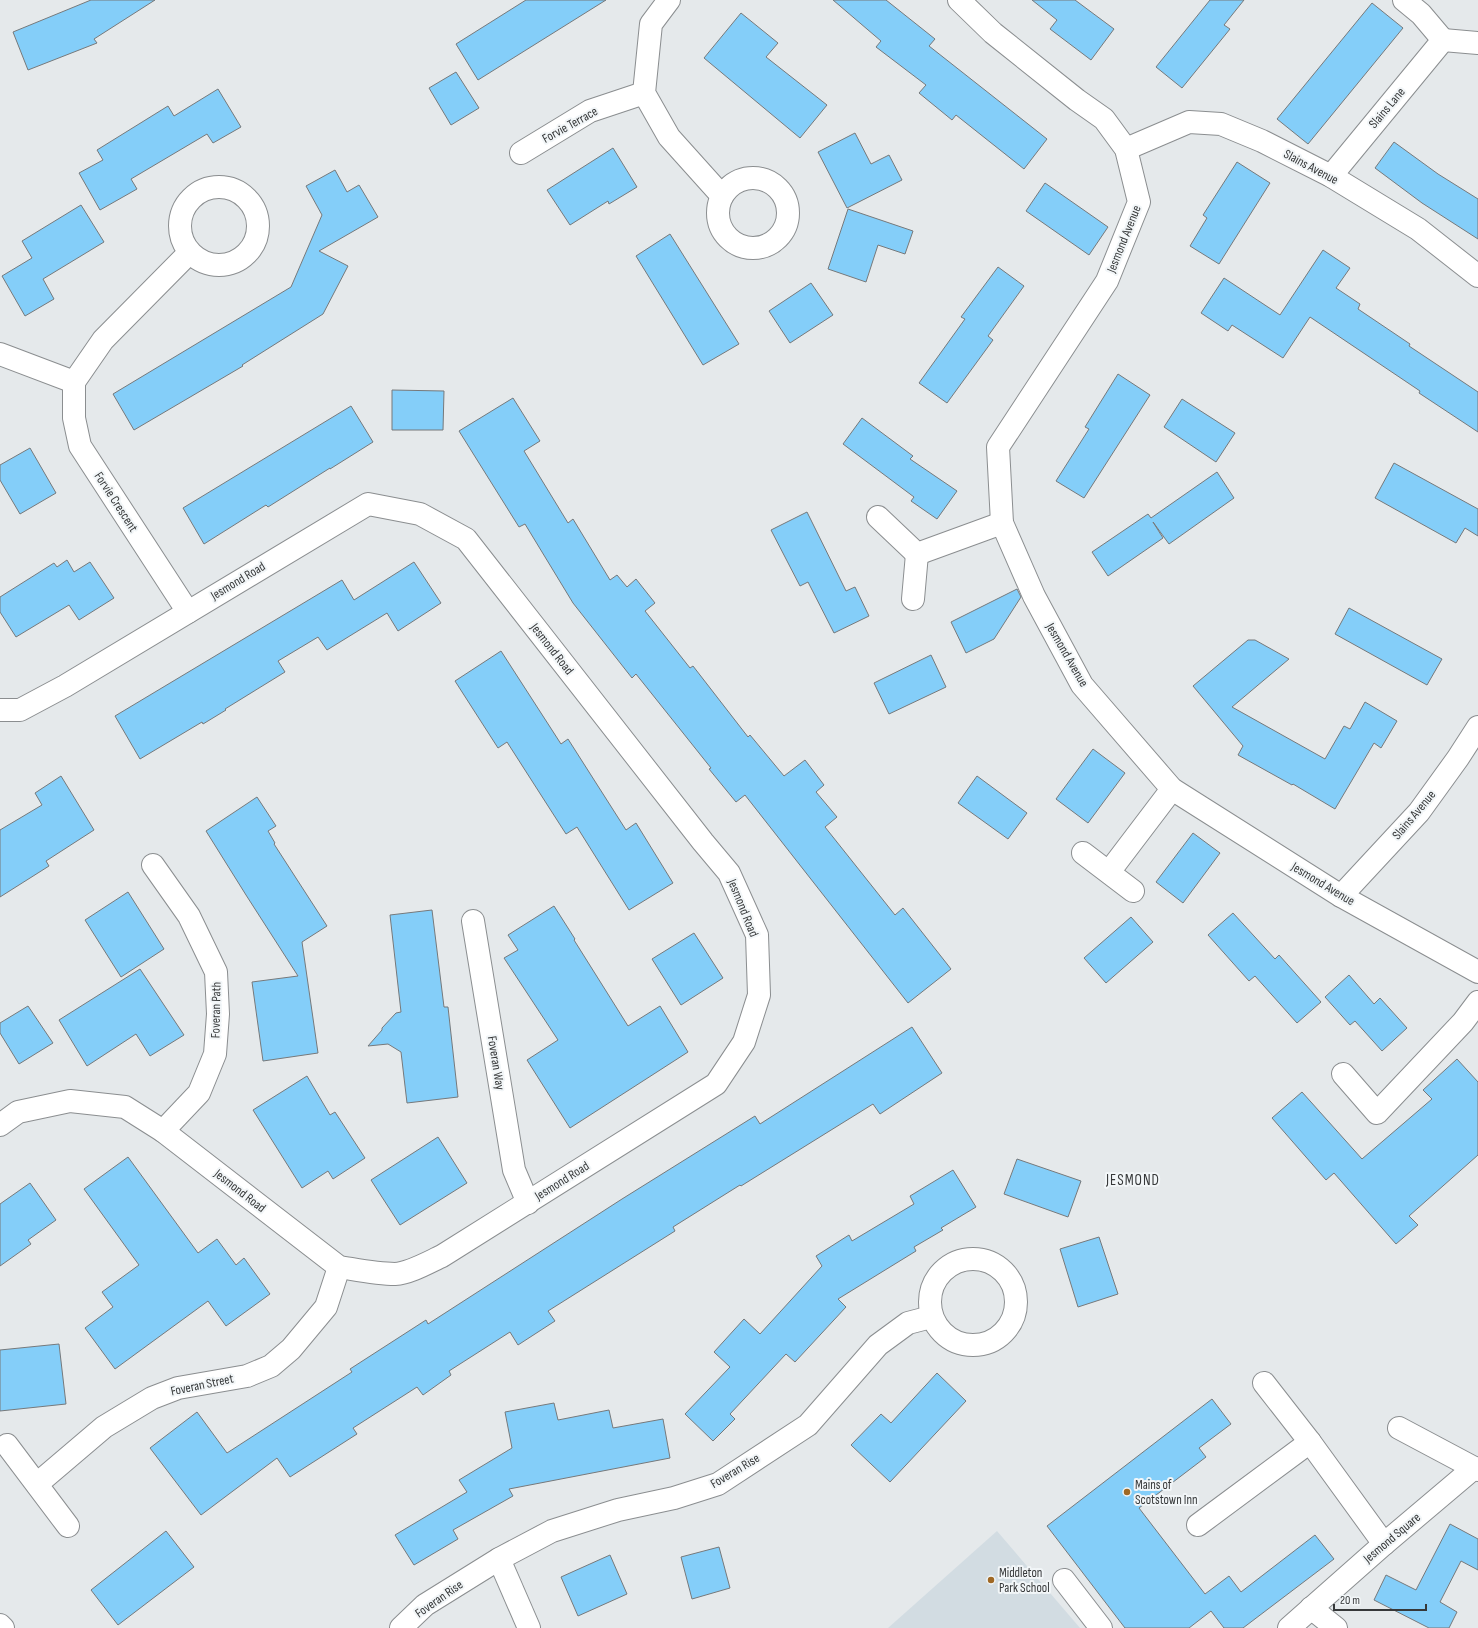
<svg xmlns="http://www.w3.org/2000/svg" width="1478" height="1628" font-family="'Sofia Sans Condensed',sans-serif">
	<style>
		.built { fill: #d2dce2 }
		.building { fill: #84cef9; stroke: #76797b }
		.lines { fill: none; stroke-linecap: round; stroke-linejoin: round }
		.minor-casing { stroke: #8b8e90; stroke-width: 24 }
		.minor { stroke: #fff; stroke-width: 22 }
		.poi-dot { fill: #9f6824; stroke: #f2f6f8; stroke-width: 1.5 }
		.labels { text-anchor: middle; dominant-baseline: central; stroke-width: 4; stroke-linejoin: round; paint-order: stroke }
		.street-label { font-size: 13px; fill: #363839; stroke: #f2f6f8 }
		.poi-label { font-size: 13px; fill: #363839; stroke: #f2f6f8; text-anchor: start }
		.quarter-label { font-size: 15px; letter-spacing: 1px; fill: #363839; stroke: #f2f6f8 }
	</style>
	<rect width="100%" height="100%" fill="#e5e9eb"/>
	<path class="built" d="M997,1531L1080,1628H888Z"/>
	<g class="building">
		<path d="M91,0H155L94,39L97,43L28,70L13,32Z"/>
		<path d="M526,0H606L478,80L456,44Z"/>
		<path d="M833,0H886L935,39L929,46L1047,139L1024,169L956,115L952,120L919,93L926,85L876,47L881,41Z"/>
		<path d="M1032,0H1075L1114,29L1091,60L1050,29L1057,20Z"/>
		<path d="M1210,0H1244L1224,25L1230,29L1182,88L1156,67Z"/>
		<path d="M1372,3L1403,28L1308,144L1277,119Z"/>
		<path d="M741,13L778,43L766,57L827,105L800,138L704,58Z"/>
		<path d="M456,72L479,108L451,125L429,88Z"/>
		<path d="M218,89L241,127L213,143L207,134L131,179L137,189L100,210L79,173L103,160L97,150L168,106L174,116Z"/>
		<path d="M855,133L871,164L889,155L902,180L847,208L818,152Z"/>
		<path d="M1394,142L1438,174L1478,199V239L1422,203L1375,168Z"/>
		<path d="M613,148L637,187L609,204L608,201L570,225L547,190Z"/>
		<path d="M1237,162L1270,183L1219,264L1190,246L1207,218L1203,215Z"/>
		<path d="M335,170L347,192L359,185L378,217L319,251L348,266L323,314L242,365L243,366L134,430L113,394L291,287L322,215L306,186Z"/>
		<path d="M1045,183L1108,227L1089,255L1026,211Z"/>
		<path d="M81,205L104,242L43,279L54,299L25,316L2,276L32,258L22,241Z"/>
		<path d="M848,209L913,231L905,254L878,245L866,282L828,269Z"/>
		<path d="M670,234L739,344L703,365L636,256Z"/>
		<path d="M1323,250L1350,268L1336,288L1360,304L1358,309L1410,344L1409,346L1478,392V432L1419,393L1420,391L1310,317L1283,358L1232,325L1228,331L1201,313L1224,278L1280,315Z"/>
		<path d="M998,267L1024,286L988,336L993,340L947,403L919,383L965,319L961,317Z"/>
		<path d="M811,283L833,315L790,343L769,311Z"/>
		<path d="M1118,374L1150,395L1084,498L1056,481L1089,429L1085,427Z"/>
		<path d="M392,390L444,391L443,430H392Z"/>
		<path d="M513,398L540,441L524,451L568,523L573,519L610,580L617,575L627,587L636,579L655,603L645,611L690,668L693,666L748,737L750,735L784,776L805,760L824,785L816,792L837,817L825,827L895,915L903,908L951,969L908,1003L745,795L736,802L709,769L711,768L636,674L632,678L573,603L525,524L519,527L459,431Z"/>
		<path d="M1182,399L1235,433L1216,462L1164,427Z"/>
		<path d="M351,406L373,442L330,469V468L268,507L266,505L204,544L183,508Z"/>
		<path d="M862,418L913,456L910,459L957,491L937,519L911,501L914,497L843,444Z"/>
		<path d="M30,448L56,493L20,514L0,480V465Z"/>
		<path d="M1394,463L1478,509V536L1465,528L1456,543L1375,498Z"/>
		<path d="M1217,472L1234,498L1169,544L1153,522L1163,538L1108,576L1092,552L1148,514L1151,518Z"/>
		<path d="M807,512L846,591L855,587L869,616L834,633L808,582L800,586L771,530Z"/>
		<path d="M67,560L74,572L90,562L114,598L79,620L69,605L16,637L0,612V597L54,563L57,567Z"/>
		<path d="M414,562L441,603L398,631L387,613L327,650L318,637L278,661L285,672L225,709L226,710L203,724L202,722L140,759L115,716L342,580L354,600Z"/>
		<path d="M1017,589L1021,597L994,639L966,653L951,622Z"/>
		<path d="M1349,608L1442,659L1427,685L1335,634Z"/>
		<path d="M1248,640H1255L1289,659L1232,707L1325,759L1344,726L1350,729L1365,702L1397,721L1381,748L1374,743L1335,809L1293,784L1292,785L1238,755L1243,746L1193,686Z"/>
		<path d="M501,651L561,744L568,739L626,830L636,823L673,883L629,910L577,827L566,834L507,742L498,748L455,681Z"/>
		<path d="M931,655L946,687L889,714L874,683Z"/>
		<path d="M1093,749L1125,773L1088,823L1056,799Z"/>
		<path d="M61,776L94,830L46,861L49,866L0,897V830L42,805L35,793Z"/>
		<path d="M977,776L1027,813L1008,839L958,803Z"/>
		<path d="M257,797L276,826L268,831L275,843L274,844L327,926L302,942L318,1053L263,1061L252,982L298,976L246,895L206,831Z"/>
		<path d="M1193,833L1220,853L1183,903L1156,882Z"/>
		<path d="M128,892L164,949L121,977L85,920Z"/>
		<path d="M554,906L575,939L574,940L628,1026L660,1006L688,1052L570,1128L527,1060L558,1040L504,958L518,950L508,935Z"/>
		<path d="M432,910L444,1007H448L458,1097L407,1103L401,1052L388,1044L368,1046L382,1030V1028L396,1013L401,1012L390,915Z"/>
		<path d="M1233,913L1275,959L1279,955L1321,1002L1297,1023L1255,976L1249,981L1208,935Z"/>
		<path d="M1131,917L1153,942L1106,983L1084,958Z"/>
		<path d="M694,933L723,978L681,1005L652,959Z"/>
		<path d="M140,969L184,1035L150,1056L136,1034L87,1066L59,1020Z"/>
		<path d="M1349,975L1374,1004L1380,998L1407,1028L1382,1051L1355,1021L1350,1025L1325,997Z"/>
		<path d="M28,1006L53,1043L19,1064L0,1033V1023Z"/>
		<path d="M912,1027L942,1073L880,1114L873,1104L741,1186L740,1185L673,1227L675,1231L548,1311L555,1321L518,1345L510,1332L449,1371L451,1375L423,1395L417,1387L353,1428L357,1434L290,1477L277,1458L201,1515L150,1448L197,1412L227,1453L352,1372L350,1369L426,1320L428,1324L622,1199L755,1116L760,1124Z"/>
		<path d="M1457,1059L1478,1082V1155L1409,1216L1418,1225L1396,1244L1334,1173L1326,1180L1272,1118L1302,1092L1362,1159L1432,1099L1423,1090Z"/>
		<path d="M307,1076L330,1115L335,1112L365,1158L333,1179L328,1171L302,1188L253,1110Z"/>
		<path d="M438,1137L467,1183L400,1225L371,1180Z"/>
		<path d="M128,1157L198,1253L217,1239L236,1265L244,1258L270,1294L226,1326L208,1301L115,1369L85,1328L113,1307L102,1292L139,1265L84,1189Z"/>
		<path d="M1017,1159L1081,1181L1068,1217L1004,1194Z"/>
		<path d="M953,1170L976,1207L941,1228L943,1230L914,1247L916,1251L838,1299L846,1307L795,1362L786,1354L730,1414L735,1419L713,1441L685,1414L730,1367L714,1352L744,1319L760,1334L822,1266L816,1256L849,1235L852,1241L914,1204L910,1196Z"/>
		<path d="M30,1183L56,1220L28,1240L31,1244L0,1266V1204Z"/>
		<path d="M1099,1237L1118,1294L1078,1307L1060,1249Z"/>
		<path d="M59,1344L66,1404L0,1411V1350Z"/>
		<path d="M937,1373L966,1401L890,1482L851,1445L881,1414L891,1423Z"/>
		<path d="M1212,1399L1231,1424L1199,1448L1206,1457L1139,1508L1205,1594L1229,1576L1241,1592L1315,1535L1334,1559L1243,1628H1224L1211,1611L1189,1628H1125L1047,1526Z"/>
		<path d="M554,1403L558,1420L609,1410L613,1428L663,1419L670,1458L509,1489L513,1496L453,1530L458,1539L414,1565L395,1535L467,1492L459,1480L512,1448L505,1412Z"/>
		<path d="M1450,1524L1478,1539V1570L1461,1561L1440,1602L1457,1612L1449,1628H1429L1374,1600L1386,1575L1416,1590Z"/>
		<path d="M166,1531L194,1567L118,1625L91,1590Z"/>
		<path d="M719,1547L730,1588L692,1599L681,1557Z"/>
		<path d="M610,1555L627,1594L578,1616L561,1577Z"/>
	</g>
	<g class="lines">
		<g class="minor-casing">
			<g id="minor">
				<path d="M669,0L651,24L644,93L669,137L722,196"/>
				<path d="M959,0L993,33L1077,100L1104,119L1126,149L1139,202L1107,281L998,447L1002,523L1034,596L1082,685L1172,789L1341,896L1478,972"/>
				<path d="M1443,40L1478,43"/>
				<path d="M1126,149L1189,122L1221,124L1262,141L1331,176L1418,229L1478,276"/>
				<path d="M521,153L590,111L644,93"/>
				<path d="M1331,176L1443,40L1421,14L1404,0"/>
				<circle cx="753" cy="213" r="35"/>
				<circle cx="219" cy="226" r="39"/>
				<path d="M0,354L74,382"/>
				<path d="M878,517L917,554L1002,523"/>
				<path d="M913,599L917,554"/>
				<path d="M188,612L80,446L74,418V382L103,340L189,253"/>
				<path d="M0,710H20L65,686L368,504L420,514L466,539L703,842L729,873L757,935L759,995L744,1042L716,1084L442,1256C429,1262 410,1273 395,1274C377,1274 358,1270 339,1267L163,1131L125,1107L70,1101L18,1112L0,1125"/>
				<path d="M1083,853L1133,891"/>
				<path d="M153,865L189,916L216,972L218,1014L215,1054L199,1093L163,1131"/>
				<path d="M1109,872L1172,789"/>
				<path d="M1341,896L1419,812L1458,758L1478,727"/>
				<path d="M473,921L514,1170L528,1203"/>
				<path d="M1343,1074L1377,1113L1463,1022L1478,1002"/>
				<circle cx="973" cy="1302" r="43"/>
				<path d="M1264,1383L1310,1442L1384,1544"/>
				<path d="M1399,1428L1478,1470"/>
				<path d="M7,1445L68,1526"/>
				<path d="M37,1484L104,1427L152,1398L178,1388L247,1376L271,1366L291,1349L326,1307L339,1267"/>
				<path d="M1198,1525L1310,1442"/>
				<path d="M499,1559L529,1628"/>
				<path d="M1064,1580L1101,1628"/>
				<path d="M1311,1608L1336,1628"/>
				<path d="M0,1625L3,1628"/>
				<path d="M401,1628L425,1605L499,1559L552,1531L618,1510L674,1498L718,1484L808,1425L878,1345L908,1323L931,1317"/>
				<path d="M1289,1628L1384,1544L1474,1468"/>
			</g>
		</g>
		<use href="#minor" class="minor"/>
	</g>
	<g class="poi-dot">
		<circle cx="1127" cy="1492" r="4"/>
		<circle cx="991" cy="1580" r="4"/>
	</g>
	<g class="labels">
		<g class="street-label">
			<text transform="translate(1387 108) rotate(-50)">Slains Lane</text>
			<text transform="translate(570 125) rotate(-29)">Forvie Terrace</text>
			<text transform="translate(1311 167) rotate(28)">Slains Avenue</text>
			<text transform="translate(1124 239) rotate(-68)">Jesmond Avenue</text>
			<text transform="translate(116 502) rotate(57)">Forvie Crescent</text>
			<text transform="translate(238 581) rotate(-31)">Jesmond Road</text>
			<text transform="translate(552 649) rotate(52)">Jesmond Road</text>
			<text transform="translate(1067 655) rotate(60)">Jesmond Avenue</text>
			<text transform="translate(1414 815) rotate(-50)">Slains Avenue</text>
			<text transform="translate(1323 884) rotate(31)">Jesmond Avenue</text>
			<text transform="translate(743 908) rotate(68)">Jesmond Road</text>
			<text transform="translate(216 1010) rotate(-89)">Foveran Path</text>
			<text transform="translate(496 1063) rotate(81)">Foveran Way</text>
			<text transform="translate(562 1181) rotate(-32)">Jesmond Road</text>
			<text transform="translate(240 1191) rotate(38)">Jesmond Road</text>
			<text transform="translate(202 1385) rotate(-12)">Foveran Street</text>
			<text transform="translate(735 1471) rotate(-31)">Foveran Rise</text>
			<text transform="translate(1392 1538) rotate(-40)">Jesmond Square</text>
			<text transform="translate(439 1599) rotate(-35)">Foveran Rise</text>
		</g>
		<g class="poi-label">
			<text x="1135" y="1485">Mains of<tspan x="1135" dy="15">Scotstown Inn</tspan></text>
			<text x="999" y="1573">Middleton<tspan x="999" dy="15">Park School</tspan></text>
		</g>
		<g class="quarter-label">
			<text x="1133" y="1180">JESMOND</text>
		</g>
	</g>
	<path d="M1334 1604v6h92v-6" fill="none" stroke="#363839" stroke-width="2"/>
	<text x="1340" y="1604" font-size="12" fill="#363839" stroke="#f2f6f8" stroke-width="3" paint-order="stroke">20 m</text>
</svg>
